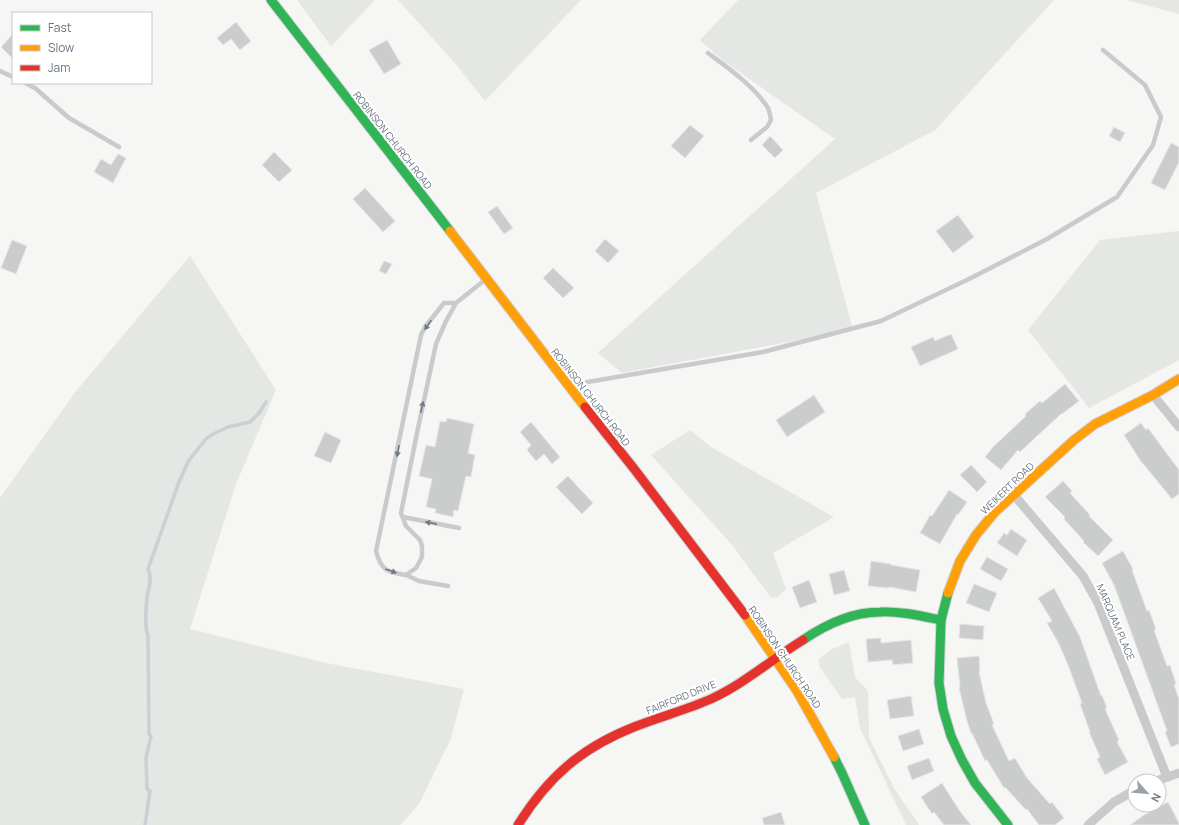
<svg xmlns="http://www.w3.org/2000/svg" width="1179" height="825" font-family="Manrope,sans-serif">
	<style>
		.green { fill: #e4e7e3 }
		.lines { fill: none; stroke-linecap: round; stroke-linejoin: round }
		.stream { stroke: #cad0d3; stroke-width: 3.5 }
		.building { fill: #cbcdcd; stroke: #e6e6e5 }
		.fast-casing { stroke: #d2d3d3; stroke-width: 11 }
		.slow-casing { stroke: #d2d3d3; stroke-width: 11 }
		.jam-casing { stroke: #d2d3d3; stroke-width: 11 }
		.lane { stroke: #c9cacb; stroke-width: 4.5 }
		.street { stroke: #c9cacb; stroke-width: 9 }
		.fast { stroke: #30b455; stroke-width: 9 }
		.slow { stroke: #ff9f0a; stroke-width: 9 }
		.jam { stroke: #e5322d; stroke-width: 9 }
		.oneway { fill: #6e7a86 }
		.labels { text-anchor: middle; dominant-baseline: central; stroke-width: 4; stroke-linejoin: round; paint-order: stroke }
		.street-label { font-size: 10px; fill: #697682; stroke: #fff }
	</style>
	<rect width="100%" height="100%" fill="#f6f6f5"/>
	<g class="green">
		<path d="M297,0H375L331,46Z"/>
		<path d="M398,0H581L485,101L454,62Z"/>
		<path d="M738,0H1054L935,130L816,193L853,330L622,373L598,353L835,139L722,60L700,40Z"/>
		<path d="M1127,0H1179V14Z"/>
		<path d="M1179,231V360L1089,408L1028,330L1100,240Z"/>
		<path d="M190,256L276,390L236,484L190,629L326,663L464,689L451,738L419,804L400,825H0V498L76,391Z"/>
		<path d="M690,430L711,447L834,517L773,553L786,589L778,597L771,598L733,546L651,455Z"/>
		<path d="M849,642L855,677L868,691L869,738L894,788L919,825H906L860,728L855,697L842,699L819,666V659L830,650Z"/>
	</g>
	<g class="lines">
		<path class="stream" d="M145,825L150,791L147,789L146,758L151,736L149,734L148,636C144,625 146,610 147,598C148,590 153,577 148,569L179,482L188,462L193,455L206,439L213,434L228,427L250,422L259,413L266,402"/>
	</g>
	<g class="building">
		<path d="M236,22L251,41L240,50L231,39L223,45L217,38Z"/>
		<path d="M13,34V59L1,47Z"/>
		<path d="M387,40L401,64L384,74L369,50Z"/>
		<path d="M690,125L704,136L685,158L671,146Z"/>
		<path d="M1114,127L1125,133L1120,142L1109,136Z"/>
		<path d="M770,136L783,150L775,158L762,145Z"/>
		<path d="M1171,143L1179,147V162L1165,190L1151,183Z"/>
		<path d="M274,152L292,170L279,182L262,165Z"/>
		<path d="M118,154L126,158L113,183L94,172L101,159L111,165Z"/>
		<path d="M365,188L395,221L383,232L353,199Z"/>
		<path d="M497,206L513,228L504,234L488,212Z"/>
		<path d="M958,215L974,237L953,253L936,231Z"/>
		<path d="M605,239L619,251L608,263L595,251Z"/>
		<path d="M12,240L27,246L16,274L1,268Z"/>
		<path d="M384,261L392,264L386,274L379,271Z"/>
		<path d="M553,268L574,288L563,298L543,278Z"/>
		<path d="M951,334L958,349L920,366L911,347L933,337L935,341Z"/>
		<path d="M1065,384L1079,401L1062,414V413L1020,452L1018,450L1001,470L985,457L993,447L1026,416L1025,414L1040,401L1042,403Z"/>
		<path d="M814,395L825,412L787,437L776,420Z"/>
		<path d="M447,418L474,424L468,453L475,455L471,477L466,476L458,511L454,510L453,517L435,513L436,509L426,507L432,479L419,476L426,445L435,447L440,421L446,422Z"/>
		<path d="M531,422L560,457L552,464L544,454L536,461L527,450L531,445L520,432Z"/>
		<path d="M1141,423L1146,430L1148,428L1179,470V494L1172,499L1140,460L1124,435Z"/>
		<path d="M325,432L341,440L331,463L314,456Z"/>
		<path d="M971,465L987,482L977,492L960,475Z"/>
		<path d="M568,476L593,503L582,514L556,487Z"/>
		<path d="M1063,481L1072,491L1070,493L1090,515L1089,516L1113,540L1098,556L1083,542L1084,541L1064,519L1065,517L1045,497Z"/>
		<path d="M949,490L967,502L958,515L957,514L940,544L920,533L930,515L932,516Z"/>
		<path d="M1011,529L1027,540L1017,556L997,543L1004,533L1007,535Z"/>
		<path d="M1123,551L1133,569L1132,570L1147,611L1149,610L1156,629L1154,630L1167,666L1170,665L1176,684L1174,685L1179,699V744L1171,747L1165,732L1167,731L1133,637L1114,585L1102,563Z"/>
		<path d="M987,557L1008,569L1001,581L980,569Z"/>
		<path d="M871,561L891,564V565L920,570L916,592L889,587L888,588L868,586Z"/>
		<path d="M844,570L850,591L834,595L829,574Z"/>
		<path d="M809,580L817,602L800,608L792,587Z"/>
		<path d="M974,584L997,593L989,612L966,603Z"/>
		<path d="M1054,588L1080,637L1101,696L1102,695L1107,708L1105,709L1119,740L1117,742L1128,762L1105,775L1097,759L1100,757L1089,732H1090L1080,704L1082,703L1068,665L1059,644L1047,623L1052,621L1038,598Z"/>
		<path d="M960,624L984,626L983,640L959,638Z"/>
		<path d="M881,638V643L911,640L913,663L893,665L892,660L868,662L866,639Z"/>
		<path d="M979,656L980,672H979L986,703L994,724L992,725L1009,761L1015,758L1027,778L1050,804L1052,802L1064,818L1055,825H1039L1027,809L1026,810L1005,787L1004,788L987,760L985,761L972,733H971L967,721L959,688L960,687L957,658Z"/>
		<path d="M911,696L914,716L890,719L887,700Z"/>
		<path d="M919,729L924,744L903,751L898,736Z"/>
		<path d="M929,758L934,771L912,780L907,766Z"/>
		<path d="M942,783L959,810L971,825H944L934,812L932,814L921,797Z"/>
		<path d="M1168,802L1179,823V825H1130L1144,815Z"/>
		<path d="M781,812L785,825H764L762,818Z"/>
	</g>
	<g class="lines">
		<g class="fast-casing">
			<g id="fast">
				<path d="M271,0L450,231"/>
				<path d="M948,593L941,620L939,683L943,709L951,736L962,760L975,783L1008,825"/>
				<path d="M803,640C825,625 852,612 880,612C901,611 921,616 941,620"/>
				<path d="M834,757L842,773L865,825"/>
			</g>
		</g>
		<g class="slow-casing">
			<g id="slow">
				<path d="M450,231C495,290 540,349 585,407"/>
				<path d="M948,593L960,561L976,535L995,512L1074,440L1095,424L1153,395L1179,379"/>
				<path d="M745,615L797,691L834,757"/>
			</g>
		</g>
		<g class="jam-casing">
			<g id="jam">
				<path d="M585,407L635,470L745,615"/>
				<path d="M518,825C548,777 581,748 634,727C659,717 686,710 711,699C744,684 772,659 803,640"/>
			</g>
		</g>
		<g class="lane">
			<path d="M708,53C728,68 754,86 768,108C770,112 770,116 771,120L767,127L751,140"/>
			<path d="M0,71L13,77"/>
			<path d="M25,83L35,88L69,118L119,147"/>
			<path d="M456,303H444L425,327L421,335L376,551C381,571 388,572 406,575L416,568L422,557V546L420,540L406,526L401,513L417,433L436,344L446,321L449,316L456,303L486,279"/>
			<path d="M570,385L763,352L881,321L971,278L1047,239L1117,197L1153,145L1161,117L1145,85L1103,50"/>
			<path d="M403,517L459,528"/>
			<path d="M406,575L419,581L448,586"/>
		</g>
		<g class="street">
			<path d="M1153,395L1179,427"/>
			<path d="M1014,495L1083,576L1098,603L1167,777"/>
			<path d="M1156,781L1179,773"/>
			<path d="M1088,825L1114,802L1135,790"/>
		</g>
		<use href="#fast" class="fast"/>
		<use href="#slow" class="slow"/>
		<use href="#jam" class="jam"/>
	</g>
	<defs><path id="oneway-solid" d="M-6-.8H1V-3.2L6.5 0L1 3.2V.8H-6Z"/></defs>
	<g class="oneway">
		<use href="#oneway-solid" transform="translate(428 325) rotate(125)"/>
		<use href="#oneway-solid" transform="translate(422 407) rotate(-78)"/>
		<use href="#oneway-solid" transform="translate(398 451) rotate(101)"/>
		<use href="#oneway-solid" transform="translate(431 523) rotate(-169)"/>
		<use href="#oneway-solid" transform="translate(391 571) rotate(20)"/>
	</g>
	<g class="labels">
		<g class="street-label">
			<text transform="translate(393 140) rotate(52)">ROBINSON CHURCH ROAD</text>
			<text transform="translate(591 397) rotate(52)">ROBINSON CHURCH ROAD</text>
			<text transform="translate(1007 488) rotate(-44)">WEIKERT ROAD</text>
			<text transform="translate(1116 622) rotate(67)">MARQUAM PLACE</text>
			<text transform="translate(785 657) rotate(56)">ROBINSON CHURCH ROAD</text>
			<text transform="translate(681 697) rotate(-22)">FAIRFORD DRIVE</text>
		</g>
	</g>
	<rect x="12" y="12" width="140" height="72" fill="#ffffff" stroke="#c3c8cd"/>
	<rect x="20" y="25" width="20" height="6" fill="#30b455" stroke="#c3c8cd"/>
	<text x="48" y="32" font-size="12" fill="#697682">Fast</text>
	<rect x="20" y="45" width="20" height="6" fill="#ff9f0a" stroke="#c3c8cd"/>
	<text x="48" y="52" font-size="12" fill="#697682">Slow</text>
	<rect x="20" y="65" width="20" height="6" fill="#e5322d" stroke="#c3c8cd"/>
	<text x="48" y="72" font-size="12" fill="#697682">Jam</text>
	<g transform="translate(1147 793) rotate(117)"><circle r="19" fill="#ffffff" stroke="#c3c8cd"/>
	<path d="M0-3L7 15L0 10L-7 15Z" fill="#9aa3aa"/>
	<text y="-6" font-size="11" font-weight="bold" text-anchor="middle" fill="#697682">N</text>
	</g>
</svg>
